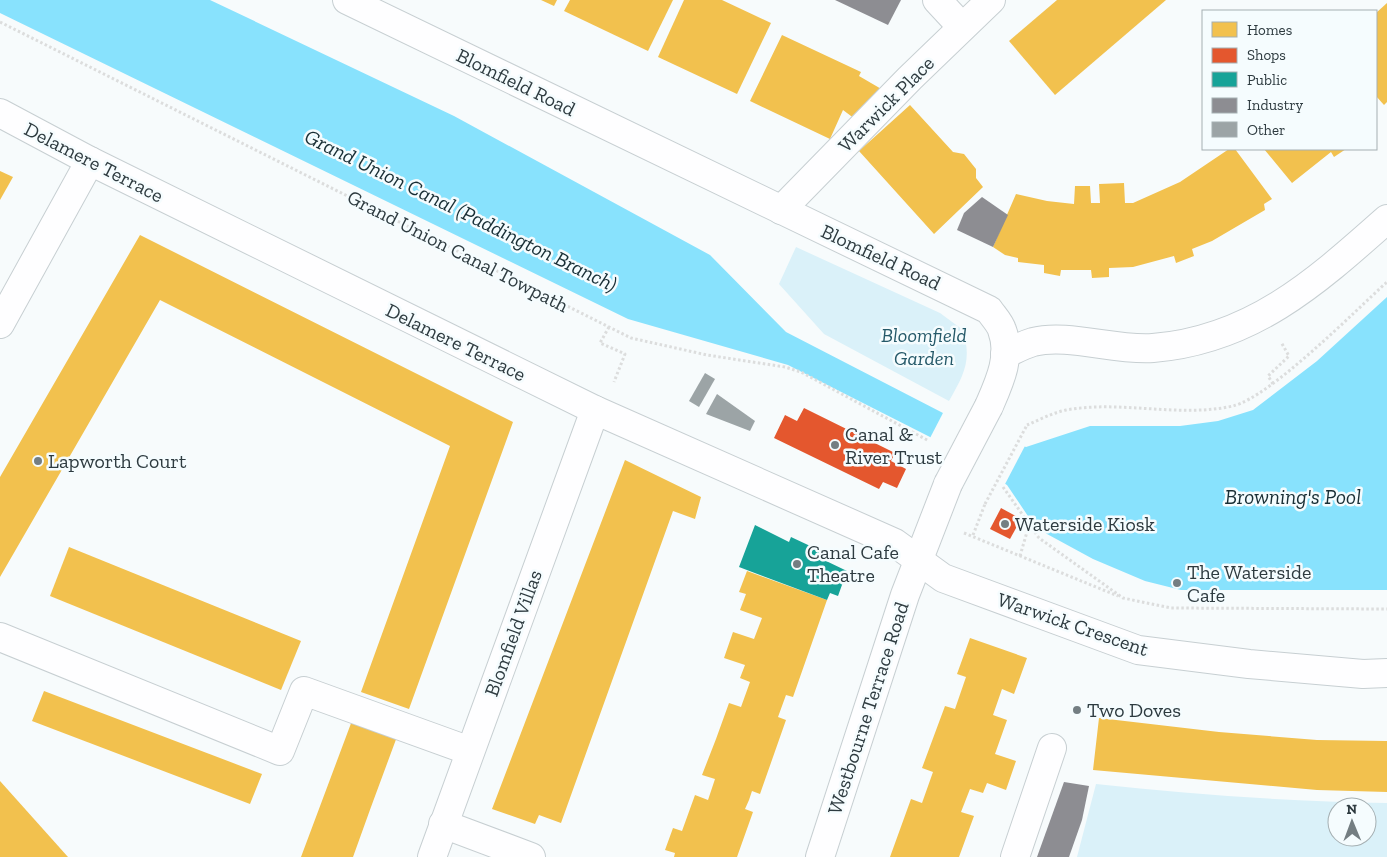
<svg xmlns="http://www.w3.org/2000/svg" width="1387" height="857" font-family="'Zilla Slab',serif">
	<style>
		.green { fill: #daf1f9; fill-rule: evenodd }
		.water { fill: #88e2fd }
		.pier { fill: #f7fbfc }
		.homes { fill: #f2c14e }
		.shops { fill: #e4572e }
		.public { fill: #17a398 }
		.industry { fill: #8d8d92 }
		.building { fill: #9ca4a6 }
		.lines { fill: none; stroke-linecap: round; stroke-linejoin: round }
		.minor-casing { stroke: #c7cfd2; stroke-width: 30 }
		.path { stroke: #dcdddd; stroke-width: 3; stroke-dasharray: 2.5 2.5; stroke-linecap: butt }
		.minor { stroke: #fefeff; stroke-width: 28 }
		.minor-bridge-casing { stroke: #c7cfd2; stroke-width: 30; stroke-linecap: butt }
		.path-bridge { stroke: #dcdddd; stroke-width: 3; stroke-dasharray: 2.5 2.5; stroke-linecap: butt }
		.minor-bridge { stroke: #fefeff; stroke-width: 28 }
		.poi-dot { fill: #747e82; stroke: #f5fcfe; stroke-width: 2 }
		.labels { text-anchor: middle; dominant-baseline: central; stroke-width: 5; stroke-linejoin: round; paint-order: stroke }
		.street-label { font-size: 20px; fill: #2e3b40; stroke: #f5fcfe }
		.park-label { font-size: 20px; font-style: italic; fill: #255969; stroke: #f5fcfe }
		.poi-label { font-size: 20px; fill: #2e3b40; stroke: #f5fcfe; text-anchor: start }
		.water-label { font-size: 21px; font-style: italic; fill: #182e35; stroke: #f5fcfe }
	</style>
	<rect width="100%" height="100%" fill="#f7fbfc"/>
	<g class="green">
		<path d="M796,247L940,313L963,330C972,361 964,374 949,401L824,334L779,284Z"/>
		<path d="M1096,784C1193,794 1289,802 1387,803V857H1077ZM1337,807H1367V837H1337Z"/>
	</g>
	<path class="water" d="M0,0H210L454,116L710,255L786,332L943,413L1026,447L1090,426H1180L1218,421L1253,410L1317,361L1387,297V590H1181L1145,581L1093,559L1047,534L1032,522L1007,485L930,437L788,365L628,319L0,13Z"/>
	<path class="pier" d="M944,411L1026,444L1004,486L929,440Z"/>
	<g class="homes">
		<path d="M541,0H557L554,6Z"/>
		<path d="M570,0H673L648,51L564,11Z"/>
		<path d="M684,0H722L771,23L737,94L658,57Z"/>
		<path d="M1057,0H1166L1055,95L1009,41Z"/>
		<path d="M1387,3V102L1384,105L1376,96V13Z"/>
		<path d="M782,35L861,72L859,76L883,90L855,119L843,110L830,139L750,101Z"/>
		<path d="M910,105L953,152L964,154L976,169V178L983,187L934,234L859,151Z"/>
		<path d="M1229,149H1235L1272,199L1264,204L1265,210L1212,241L1192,249L1194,256L1176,263L1174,256L1133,267L1109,268V277L1092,278L1091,270H1061L1060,276L1044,273V265L1018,262V258L1005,255L993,247L1016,194L1047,201L1074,204L1075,186H1090L1091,203H1100L1099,184L1124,183L1125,203H1133L1180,182Z"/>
		<path d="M1264,149H1346L1334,157L1331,152L1292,183Z"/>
		<path d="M0,171L13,177L0,200Z"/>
		<path d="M140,235L513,422L409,709L361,692L450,446L160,300L0,577V477Z"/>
		<path d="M625,460L701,497L695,519L673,511L561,823L539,815L535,824L492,809Z"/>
		<path d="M69,547L301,641L281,690L50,596Z"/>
		<path d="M747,571L827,600L793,697L786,695L778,717L786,720L760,794L752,791L749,800L745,809L753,812L737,857H674L675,853L665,850L673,828L682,831L695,795L708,800L715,779L702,775L716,739L729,703L741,707L750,682L740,678L745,665L724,658L733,632L754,639L762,618L740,610L746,594L739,592Z"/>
		<path d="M970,638L1027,658L1014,694L1002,689L993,715L1007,720L995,754L1016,761L1006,790L987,783L983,793L970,789L961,812L974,816L959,857H890L911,799L922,803L933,772L922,768L945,706L955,709L966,677L957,674Z"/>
		<path d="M44,691L262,774L250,804L32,721Z"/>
		<path d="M353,718L398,734L371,807L353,857H301Z"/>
		<path d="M1099,718L1219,732L1317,740L1387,741V792L1317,790L1093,770Z"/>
		<path d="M0,781L68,857H0Z"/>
	</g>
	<g class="shops">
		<path d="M804,408L895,453L891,461L906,469L897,488L883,482L879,489L774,438L785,415L797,421Z"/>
		<path d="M1001,508L1021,519L1010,539L990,529Z"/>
	</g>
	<path class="public" d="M755,525L789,542L791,537L823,552L822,559L847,571L838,596L830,593L827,600L739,567Z"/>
	<g class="industry">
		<path d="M835,0H901L888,25Z"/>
		<path d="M982,197L1008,215L993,247L957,230L964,213Z"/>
		<path d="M1064,782L1089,786L1082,820L1069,857H1037Z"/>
	</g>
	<g class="building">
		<path d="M705,373L715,379L699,407L689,401Z"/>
		<path d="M717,394L755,421L750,431L706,414Z"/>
	</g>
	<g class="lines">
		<g class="minor-casing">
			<g id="minor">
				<path d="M347,0L989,310C993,316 1000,323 1002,330C1012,356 999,383 989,406"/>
				<path d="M937,0L962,27"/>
				<path d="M0,113L90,161L595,410L895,543L943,578L1138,650L1249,664L1363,674L1387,673"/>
				<path d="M781,210L910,78L991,0"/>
				<path d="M0,324L90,161"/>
				<path d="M1005,354C1014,350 1023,345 1033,342C1068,333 1115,351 1153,348C1252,340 1316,282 1387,219"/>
				<path d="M0,637L280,751L304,691L470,751"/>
				<path d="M443,824L531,857"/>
				<path d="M432,857L595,410"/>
				<path d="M820,857L905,595L948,484"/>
				<path d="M1015,857L1052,748"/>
			</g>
		</g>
		<g class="path">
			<path d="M0,22L631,338L707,355L785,367L801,372L929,441"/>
			<path d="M609,327L600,343L625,354L614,382"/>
			<path d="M1273,384L1268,376L1289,356L1281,342"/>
			<path d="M1027,425C1039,420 1052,413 1066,410C1121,400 1179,418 1233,406C1270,397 1355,311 1387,282"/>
			<path d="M1003,487L1039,538L1123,598L1171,608L1387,609"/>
			<path d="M964,533L1118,596"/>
			<path d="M973,535L985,504"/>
			<path d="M1020,556L1029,525"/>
		</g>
		<use href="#minor" class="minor"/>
		<g class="minor-bridge-casing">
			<path id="minor-bridge" d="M948,484L989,406"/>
		</g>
		<path class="path-bridge" d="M985,504L1027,425"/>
		<use href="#minor-bridge" class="minor-bridge"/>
	</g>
	<g class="poi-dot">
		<circle cx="835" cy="445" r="5"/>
		<circle cx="38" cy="461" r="5"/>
		<circle cx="1005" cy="524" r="5"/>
		<circle cx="797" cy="564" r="5"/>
		<circle cx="1177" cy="583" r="5"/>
		<circle cx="1077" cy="710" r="5"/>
	</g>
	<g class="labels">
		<g class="street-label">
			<text transform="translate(516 82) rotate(26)">Blomfield Road</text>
			<text transform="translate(886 104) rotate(-45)">Warwick Place</text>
			<text transform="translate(94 162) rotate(27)">Delamere Terrace</text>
			<text transform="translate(458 251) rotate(27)">Grand Union Canal Towpath</text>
			<text transform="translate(881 257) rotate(25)">Blomfield Road</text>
			<text transform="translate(456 342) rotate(26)">Delamere Terrace</text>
			<text transform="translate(1073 624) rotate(19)">Warwick Crescent</text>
			<text transform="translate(513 633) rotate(-70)">Blomfield Villas</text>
			<text transform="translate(868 708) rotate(-72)">Westbourne Terrace Road</text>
		</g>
		<g class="park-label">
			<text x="924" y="335">Bloomfield<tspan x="924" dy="23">Garden</tspan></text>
		</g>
		<g class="poi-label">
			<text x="845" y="434">Canal &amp;<tspan x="845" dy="23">River Trust</tspan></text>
			<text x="48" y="461">Lapworth Court</text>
			<text x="1015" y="524">Waterside Kiosk</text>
			<text x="807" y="552">Canal Cafe<tspan x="807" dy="23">Theatre</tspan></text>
			<text x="1187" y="572">The Waterside<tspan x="1187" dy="23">Cafe</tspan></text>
			<text x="1087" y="710">Two Doves</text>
		</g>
		<g class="water-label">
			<text transform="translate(461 210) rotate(26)">Grand Union Canal (Paddington Branch)</text>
			<text x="1293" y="496">Browning's Pool</text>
		</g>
	</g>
	<rect x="1202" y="10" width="175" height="140" fill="#f5fcfe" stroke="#a5afb2"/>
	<rect x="1212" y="22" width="25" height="15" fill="#f2c14e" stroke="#a5afb2"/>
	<text x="1247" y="35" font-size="15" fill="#2e3b40">Homes</text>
	<rect x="1212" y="48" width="25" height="15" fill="#e4572e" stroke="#a5afb2"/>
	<text x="1247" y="60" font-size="15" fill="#2e3b40">Shops</text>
	<rect x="1212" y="72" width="25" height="15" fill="#17a398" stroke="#a5afb2"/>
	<text x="1247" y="85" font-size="15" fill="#2e3b40">Public</text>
	<rect x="1212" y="98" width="25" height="15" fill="#8d8d92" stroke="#a5afb2"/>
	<text x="1247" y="110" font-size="15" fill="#2e3b40">Industry</text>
	<rect x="1212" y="122" width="25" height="15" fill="#9ca4a6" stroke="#a5afb2"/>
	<text x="1247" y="135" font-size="15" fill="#2e3b40">Other</text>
	<g transform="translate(1352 822) rotate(359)"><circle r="24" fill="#f5fcfe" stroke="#a5afb2"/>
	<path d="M0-4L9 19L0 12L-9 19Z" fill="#747e82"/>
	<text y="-8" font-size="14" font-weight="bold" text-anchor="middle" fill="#2e3b40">N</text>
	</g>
</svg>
